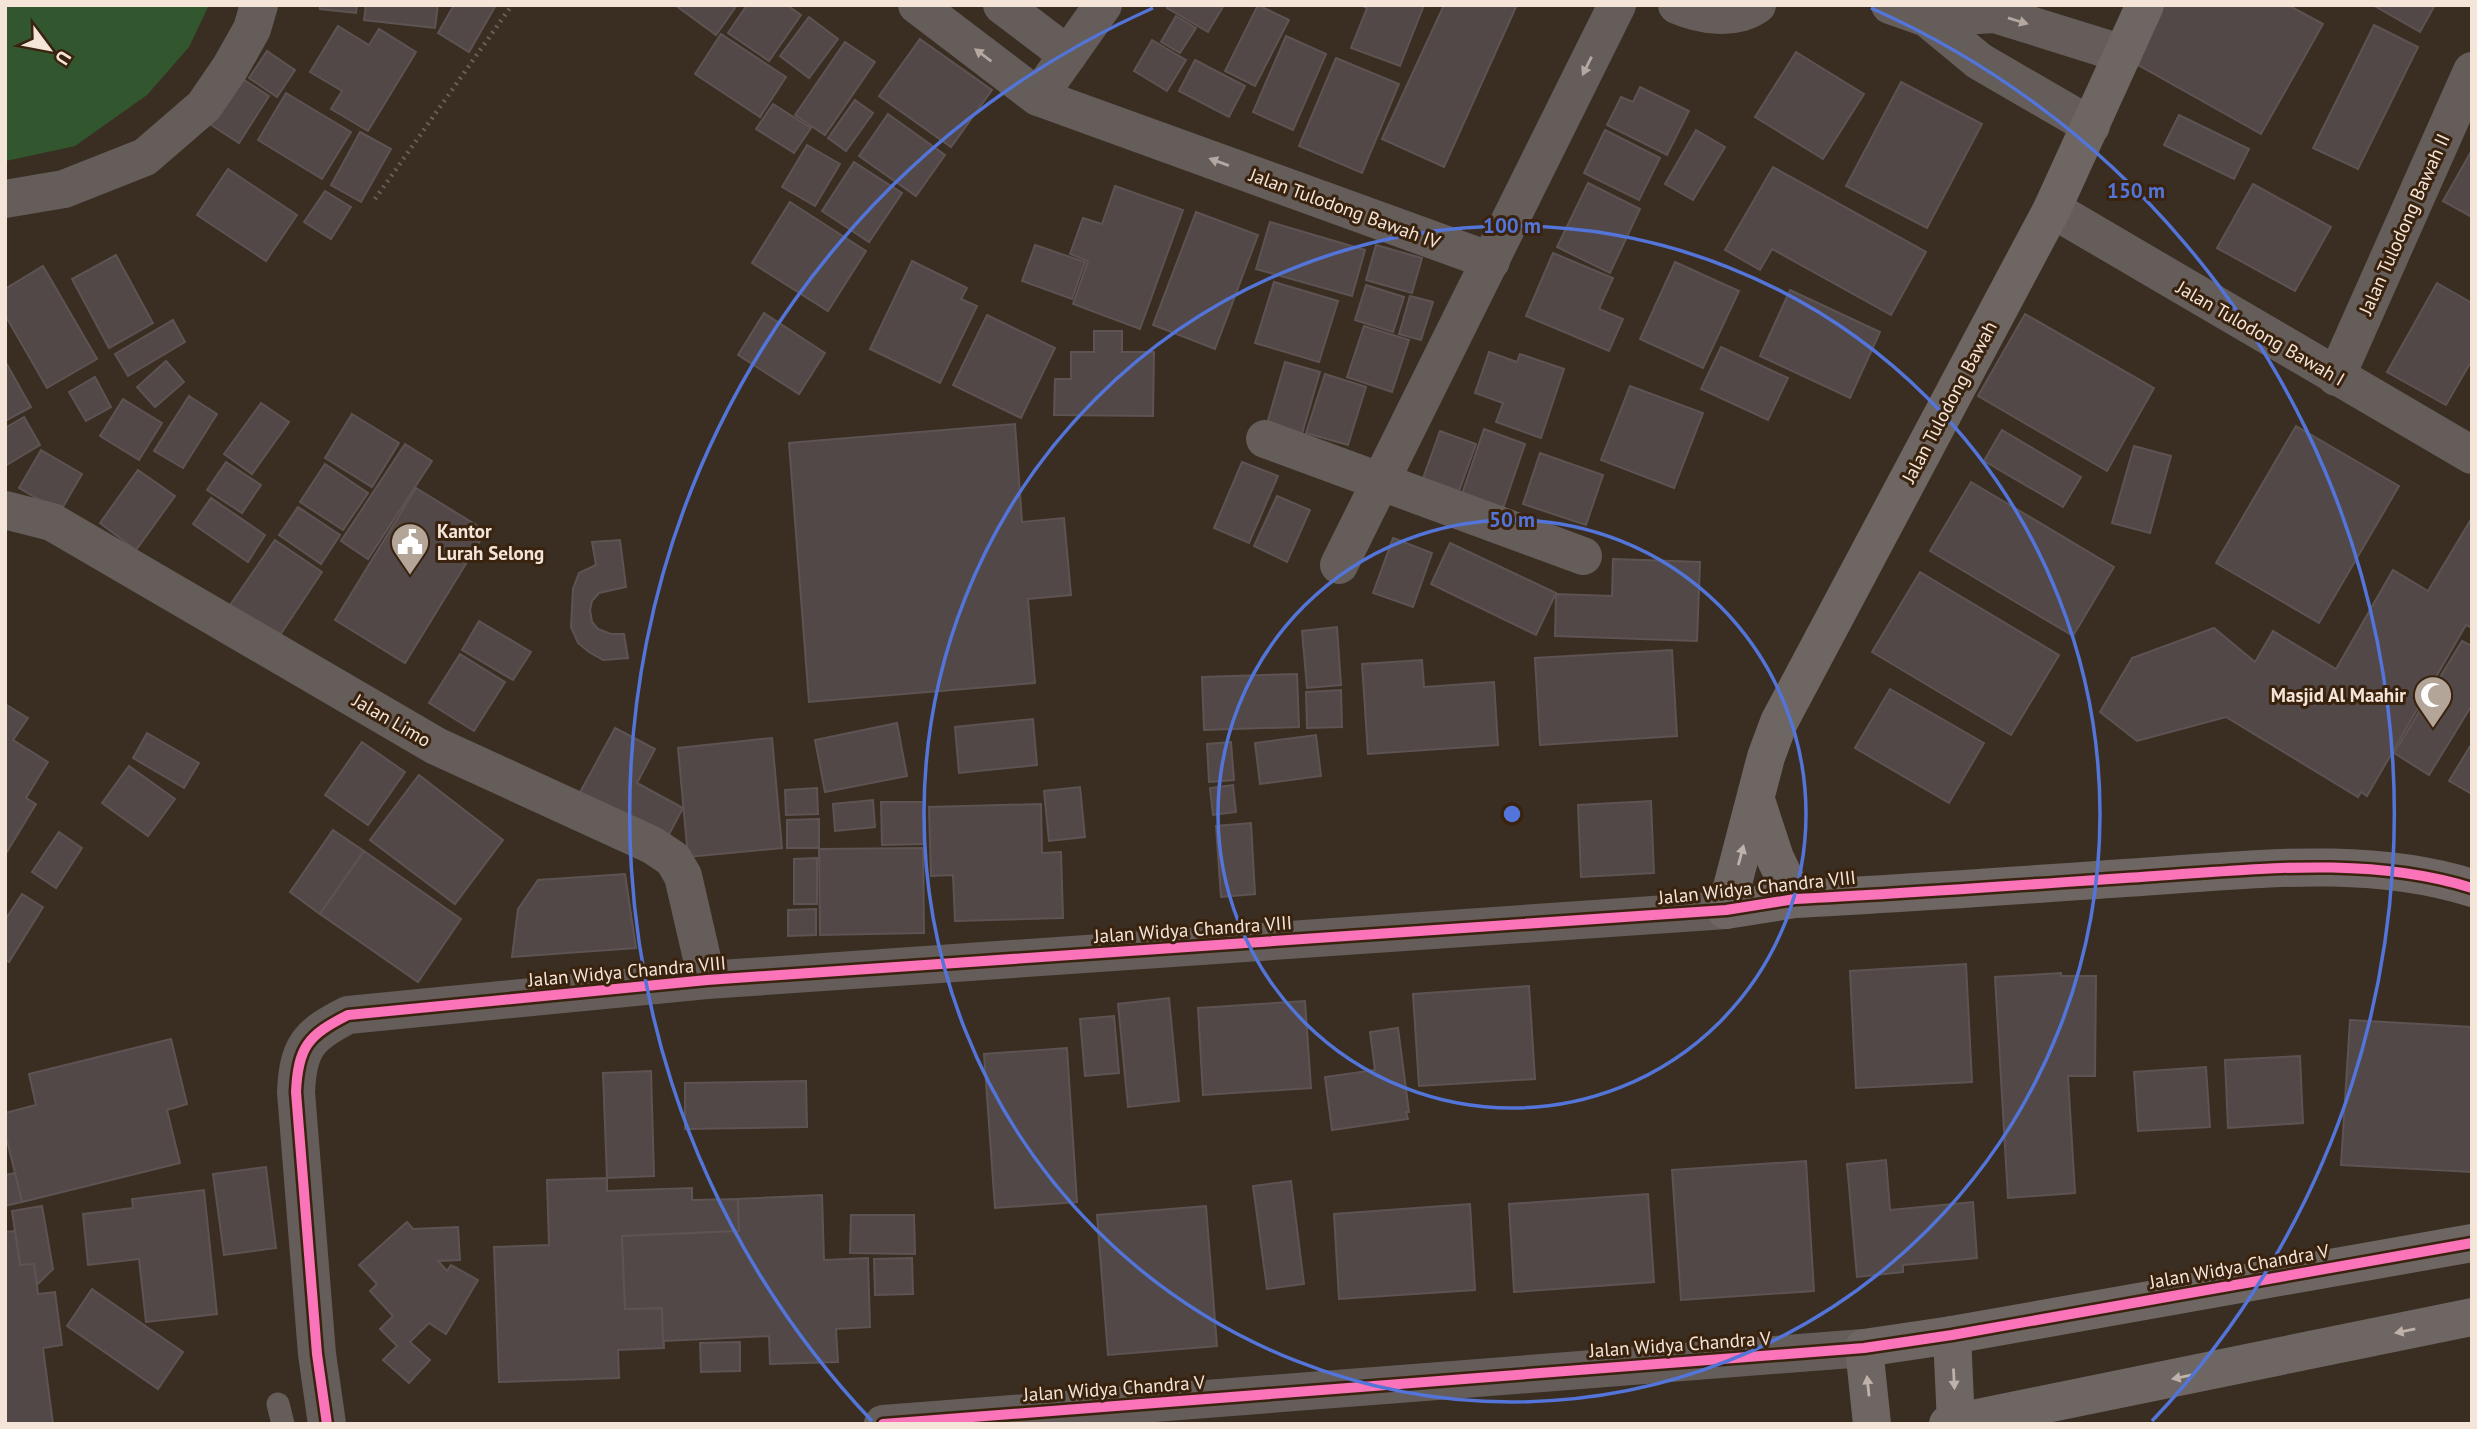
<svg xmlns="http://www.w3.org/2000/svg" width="2477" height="1429" font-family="'PT Sans',sans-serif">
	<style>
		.green { fill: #32572e }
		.building { fill: #524847; stroke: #5d5353; stroke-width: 2 }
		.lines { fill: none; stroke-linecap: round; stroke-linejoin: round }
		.path { stroke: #665f5b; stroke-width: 4.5; stroke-dasharray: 2 5; stroke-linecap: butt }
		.lane { stroke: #645d5a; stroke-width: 23 }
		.street { stroke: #645d5a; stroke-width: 38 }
		.secondary { stroke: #6e6663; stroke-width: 38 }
		.cycleway-casing { stroke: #3a230e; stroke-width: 15 }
		.cycleway { stroke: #fb73b8; stroke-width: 10 }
		.oneway { fill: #b4a8a0 }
		.oneway2 { fill: #bfb2aa }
		.ring { fill: none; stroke: #5374d8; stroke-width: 3.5 }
		.labels { text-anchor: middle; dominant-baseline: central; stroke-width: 6; stroke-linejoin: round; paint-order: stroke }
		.street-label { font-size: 19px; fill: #f5e5d9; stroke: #3a230e }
		.poi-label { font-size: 19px; font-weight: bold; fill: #f5e5d9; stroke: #3a230e; text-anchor: start }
		.centre { fill: #5374d8; stroke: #3a230e; stroke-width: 3.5 }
		.ring-label { font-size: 21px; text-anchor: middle; font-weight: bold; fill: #5374d8; stroke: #3a230e; stroke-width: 6; stroke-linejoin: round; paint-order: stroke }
	</style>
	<rect width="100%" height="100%" fill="#3a2e22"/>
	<path class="green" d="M5,5H209L189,47L147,95L75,146L6,161Z"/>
	<g class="building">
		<path d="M320,5H357L356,13L320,9Z"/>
		<path d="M366,5H438L435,28L364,20Z"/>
		<path d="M454,5H496L469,52L438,33Z"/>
		<path d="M675,5H737L716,35Z"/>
		<path d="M747,5H787L801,15L769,61L728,33Z"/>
		<path d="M1168,5H1224L1208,32L1167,8Z"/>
		<path d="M1258,5L1289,20L1255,86L1225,71Z"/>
		<path d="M1361,5H1424L1400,66L1351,48L1367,8Z"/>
		<path d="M1444,5H1512L1516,7L1444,167L1382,139Z"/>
		<path d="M2153,5H2288L2323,24L2261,134L2124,57Z"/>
		<path d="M2373,5H2435L2420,32Z"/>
		<path d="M1176,16L1196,28L1180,53L1161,42Z"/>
		<path d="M809,17L838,39L809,78L780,56Z"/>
		<path d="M2374,25L2418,47L2358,169L2313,148Z"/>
		<path d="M338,26L369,45L379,29L416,52L368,131L331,109L342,91L310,72Z"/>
		<path d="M721,34L786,77L760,117L695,74Z"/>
		<path d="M1286,36L1326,54L1293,130L1253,112Z"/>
		<path d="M920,39L992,90L951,147L879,96Z"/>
		<path d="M1152,40L1186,60L1167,91L1134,71Z"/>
		<path d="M845,42L875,62L825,135L795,115Z"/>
		<path d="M267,51L295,70L277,97L249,78Z"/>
		<path d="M1796,52L1864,94L1823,159L1755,117Z"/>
		<path d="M1336,58L1399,84L1362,173L1299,146Z"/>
		<path d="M1195,60L1245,86L1229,117L1179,91Z"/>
		<path d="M235,74L269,96L239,143L205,121Z"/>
		<path d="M1901,82L1982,124L1927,228L1846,186Z"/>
		<path d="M1640,87L1689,111L1667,155L1607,125L1621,97L1633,102Z"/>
		<path d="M286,93L351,132L322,179L258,140Z"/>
		<path d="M855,100L873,113L846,151L828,138Z"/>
		<path d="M773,104L811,128L794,153L756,129Z"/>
		<path d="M888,114L945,155L916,196L859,156Z"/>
		<path d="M2179,115L2249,149L2234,179L2164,145Z"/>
		<path d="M1605,130L1660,158L1639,200L1584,173Z"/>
		<path d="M1696,130L1725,147L1693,200L1665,184Z"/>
		<path d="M360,132L391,149L361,202L331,185Z"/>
		<path d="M807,145L840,164L815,206L782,187Z"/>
		<path d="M2472,150V217L2443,201Z"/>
		<path d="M854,162L902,193L869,242L822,211Z"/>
		<path d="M1773,167L1926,252L1891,315L1772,249L1760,270L1725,250Z"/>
		<path d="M228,169L297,215L266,261L197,215Z"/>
		<path d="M1588,183L1640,209L1610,273L1557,247Z"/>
		<path d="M2253,184L2331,227L2295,291L2217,248Z"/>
		<path d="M1115,186L1183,210L1140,329L1073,304L1088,261L1070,254L1083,218L1102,224Z"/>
		<path d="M325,191L351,207L331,239L304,222Z"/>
		<path d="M790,202L866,251L828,311L752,263Z"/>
		<path d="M1196,212L1258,235L1215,349L1153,325Z"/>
		<path d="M1270,222L1365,250L1352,296L1256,269Z"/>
		<path d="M1035,245L1085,262L1072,299L1022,281Z"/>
		<path d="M1376,245L1422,258L1412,293L1366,280Z"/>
		<path d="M1553,253L1613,278L1599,309L1623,319L1609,351L1526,316Z"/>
		<path d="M116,255L153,323L109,348L72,279Z"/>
		<path d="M912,261L967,288L961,299L977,306L940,383L870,349Z"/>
		<path d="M1675,262L1739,291L1703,368L1640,339Z"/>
		<path d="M43,266L97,359L47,388L5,315V289Z"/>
		<path d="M1274,282L1338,301L1319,362L1255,343Z"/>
		<path d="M2437,283L2472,303V360L2446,405L2387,372Z"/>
		<path d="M1366,285L1404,297L1393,332L1355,320Z"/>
		<path d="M1790,290L1880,332L1850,398L1760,356Z"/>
		<path d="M1410,296L1433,302L1421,340L1399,334Z"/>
		<path d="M764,313L825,353L799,394L738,355Z"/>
		<path d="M2025,314L2154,388L2107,471L1978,396Z"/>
		<path d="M987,315L1055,348L1021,418L953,385Z"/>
		<path d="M173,320L185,342L128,376L115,354Z"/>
		<path d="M1364,326L1409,340L1392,392L1347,377Z"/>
		<path d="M1094,331H1122V352H1154L1153,416L1054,415L1055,379H1071V352H1094Z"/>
		<path d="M1721,347L1788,378L1768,420L1701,389Z"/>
		<path d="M1489,352L1517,362L1520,354L1564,369L1541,438L1496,422L1503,403L1475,393Z"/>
		<path d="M5,361L31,407L5,421Z"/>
		<path d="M166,361L184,382L155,407L137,387Z"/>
		<path d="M1285,362L1320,372L1301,437L1266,427Z"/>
		<path d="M1325,374L1366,387L1348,445L1306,433Z"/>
		<path d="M95,377L111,407L86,421L69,392Z"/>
		<path d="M1630,386L1703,413L1674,488L1601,460Z"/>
		<path d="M189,396L217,414L183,468L154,451Z"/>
		<path d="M123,399L162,423L139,460L100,436Z"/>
		<path d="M261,403L289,422L252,474L224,454Z"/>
		<path d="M352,414L399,443L372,487L325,458Z"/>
		<path d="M24,417L40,445L5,466V428Z"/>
		<path d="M1015,424L1022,522L1064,518L1071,595L1028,599L1035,683L809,702L789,443Z"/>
		<path d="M2296,426L2399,486L2319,623L2216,563Z"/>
		<path d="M1484,429L1525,444L1500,517L1459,503Z"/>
		<path d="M2002,430L2081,477L2063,507L1984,461Z"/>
		<path d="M1440,431L1476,444L1458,494L1422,481Z"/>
		<path d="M405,444L432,461L368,559L341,541Z"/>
		<path d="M2134,446L2171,456L2150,533L2112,523Z"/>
		<path d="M41,450L82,474L60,512L19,488Z"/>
		<path d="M1540,453L1603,475L1586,525L1523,504Z"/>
		<path d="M226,462L261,485L242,513L207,490Z"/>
		<path d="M1242,462L1278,476L1249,543L1214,528Z"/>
		<path d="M325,464L368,493L343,530L300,502Z"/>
		<path d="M138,470L175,496L136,550L100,523Z"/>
		<path d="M1971,482L2114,567L2073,636L1930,551Z"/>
		<path d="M416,488L486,531L405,663L335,620Z"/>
		<path d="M1277,496L1310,510L1287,562L1254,546Z"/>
		<path d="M211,498L265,535L248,562L193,524Z"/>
		<path d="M298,507L340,535L321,564L279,535Z"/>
		<path d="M2470,521L2472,522V628L2466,625L2367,796L2361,792L2358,797L2226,717L2137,741L2100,712L2132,658L2214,628L2255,662L2273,631L2336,669L2393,570L2428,591Z"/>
		<path d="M1393,538L1432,553L1413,607L1373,593Z"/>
		<path d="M275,540L322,572L274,644L226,611Z"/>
		<path d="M620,540L626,587L599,593L592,601L590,610L592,622L598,629L611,634H624L628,658L603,660L589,652L578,643L571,627L573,589L579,573L596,565L592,542Z"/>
		<path d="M1450,543L1556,593L1536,635L1431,584Z"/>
		<path d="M1613,559L1700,562L1697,641L1555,636L1556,594L1612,596Z"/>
		<path d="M1920,572L2059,655L2011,735L1872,652Z"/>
		<path d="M479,621L531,652L513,680L462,650Z"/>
		<path d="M1337,627L1341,685L1307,688L1302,631Z"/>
		<path d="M2462,641L2472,646V705L2429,775L2394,753Z"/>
		<path d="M1672,650L1677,736L1540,745L1535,658Z"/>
		<path d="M460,654L505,682L474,731L429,703Z"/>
		<path d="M1422,660L1424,687L1494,682L1498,745L1368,754L1362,664Z"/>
		<path d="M1297,674L1299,727L1204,730L1202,677Z"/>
		<path d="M1890,689L1984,743L1949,803L1855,748Z"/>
		<path d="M1341,690L1342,727L1307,728L1306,692Z"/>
		<path d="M5,704L28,718L13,740L48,762L26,798L36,804L5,855Z"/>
		<path d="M1033,719L1037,765L959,773L955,727Z"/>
		<path d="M897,723L907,776L825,792L815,740Z"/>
		<path d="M615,728L655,749L637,783L683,808L665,842L578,796Z"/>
		<path d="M147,733L199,763L184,788L133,758Z"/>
		<path d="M1316,735L1321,776L1260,784L1255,743Z"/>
		<path d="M772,738L782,848L688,857L678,748Z"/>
		<path d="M362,742L405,772L368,825L325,795Z"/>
		<path d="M1231,742L1234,780L1209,782L1207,744Z"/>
		<path d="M2472,743V794L2449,781Z"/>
		<path d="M129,766L175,799L148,836L102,803Z"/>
		<path d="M419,775L503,840L455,904L370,840Z"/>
		<path d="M1233,785L1236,812L1213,815L1210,788Z"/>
		<path d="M1080,787L1085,837L1049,841L1044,791Z"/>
		<path d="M817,788L818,814L786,815L785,790Z"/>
		<path d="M873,800L875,827L835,831L833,804Z"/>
		<path d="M1651,801L1654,873L1581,877L1578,805Z"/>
		<path d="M881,802H924L925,844L882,845Z"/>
		<path d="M1041,804L1042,853L1061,852L1063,918L955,921L953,875L931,876L929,807Z"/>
		<path d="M819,819V848H787V820Z"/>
		<path d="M1251,823L1255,894L1221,897L1216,826Z"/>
		<path d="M333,830L364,851L320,914L290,892Z"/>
		<path d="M59,832L82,848L56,888L32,872Z"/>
		<path d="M923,848L924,933L820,935L819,849Z"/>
		<path d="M364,851L461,919L418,982L320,914Z"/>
		<path d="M817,858V904H794V859Z"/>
		<path d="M625,874L636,948L512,957L518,909L538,880Z"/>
		<path d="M22,894L43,907L9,962L5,959V920Z"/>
		<path d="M816,909V935L788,936V910Z"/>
		<path d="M1966,964L1972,1082L1856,1088L1850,971Z"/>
		<path d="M2061,973V976H2096L2095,1076H2068L2075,1193L2008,1198L1995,977Z"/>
		<path d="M1529,986L1535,1079L1419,1086L1413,994Z"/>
		<path d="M1169,998L1179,1101L1128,1107L1118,1004Z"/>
		<path d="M1305,1001L1311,1088L1203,1095L1198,1008Z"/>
		<path d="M1114,1016L1119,1073L1085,1076L1080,1019Z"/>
		<path d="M2350,1020L2472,1027V1172L2341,1165Z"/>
		<path d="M1398,1028L1409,1112H1406L1408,1119L1332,1130L1325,1077L1375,1070L1370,1032Z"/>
		<path d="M171,1039L187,1104L167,1110L180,1163L22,1202L5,1132V1113L36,1105L29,1074Z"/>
		<path d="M1067,1048L1077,1202L995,1208L984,1054Z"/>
		<path d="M2300,1056L2303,1123L2228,1128L2225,1060Z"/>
		<path d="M2206,1067L2210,1127L2138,1131L2134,1072Z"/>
		<path d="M651,1071L654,1176L607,1178L603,1073Z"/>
		<path d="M806,1081L807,1127L685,1129V1083Z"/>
		<path d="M1886,1160L1890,1210L1973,1202L1977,1258L1903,1265V1272L1857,1277L1847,1164Z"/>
		<path d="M1806,1161L1814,1291L1681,1300L1672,1170Z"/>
		<path d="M266,1167L276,1248L224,1255L213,1174Z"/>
		<path d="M15,1173L22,1202L5,1206V1175Z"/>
		<path d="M607,1178V1191L692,1188V1200L738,1199L739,1231L622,1236L625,1309L662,1308L664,1348L618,1350L619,1378L499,1382L494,1247L549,1245L547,1180Z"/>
		<path d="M1291,1181L1304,1284L1267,1289L1253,1186Z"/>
		<path d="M204,1190L217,1314L146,1322L139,1259L88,1265L83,1214L133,1208L132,1199Z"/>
		<path d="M1648,1194L1654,1282L1514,1292L1509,1204Z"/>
		<path d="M822,1195L824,1260L868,1258L870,1327L836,1329L838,1362L770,1364L769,1336L663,1341L662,1308L625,1309L622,1236L739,1231L738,1199Z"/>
		<path d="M1470,1204L1475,1290L1339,1299L1334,1214Z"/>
		<path d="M42,1206L53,1269L37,1285L34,1264L20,1265L12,1211Z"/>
		<path d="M1206,1206L1217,1346L1108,1355L1097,1215Z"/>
		<path d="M851,1215H914L915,1254L850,1253Z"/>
		<path d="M407,1222L413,1229L458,1227L460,1260L438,1261L447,1271L451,1265L478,1280L446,1334L429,1323L410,1342L430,1360L409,1383L383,1360L397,1346L380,1329L393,1316L370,1291L377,1284L359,1265Z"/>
		<path d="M15,1231L20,1265L34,1264L38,1294L55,1292L62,1345L43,1348L53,1424H5V1232Z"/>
		<path d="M912,1258L913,1294L875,1295L874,1259Z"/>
		<path d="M92,1289L183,1352L158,1389L67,1326Z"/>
		<path d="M740,1342V1371L701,1372L700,1343Z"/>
	</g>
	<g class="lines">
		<path class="path" d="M375,199L512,5"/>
		<path class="lane" d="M278,1404L283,1424"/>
		<g class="street">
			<path d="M917,5L1038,97L1491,261"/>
			<path d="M1002,5L1068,55"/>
			<path d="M1677,5C1700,15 1735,21 1757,5"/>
			<path d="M1890,5L1927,18L1979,61L2091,126"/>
			<path d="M1927,18L1995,14L2123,54"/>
			<path d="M1038,97L1103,5"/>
			<path d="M5,199L64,189L145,157L204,106L230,68L252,29L259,5"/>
			<path d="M2052,209L2472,455"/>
			<path d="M2336,377L2472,71"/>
			<path d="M1265,439L1583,556"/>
			<path d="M5,510L52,522L436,746L652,845L673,859L683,876L707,980"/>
			<path d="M1339,565L1617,5"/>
			<path d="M327,1424L317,1354L296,1092C298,1047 308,1035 348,1015L707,980L1726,910"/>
			<path d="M883,1424L1864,1348"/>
		</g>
		<g class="secondary">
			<path d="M2145,5L2052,209L1779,722L1766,757L1726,910L1795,899C1915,893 2035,884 2155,876C2259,869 2371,856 2472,888"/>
			<path d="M1756,800L1775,858L1795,899"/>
			<path d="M1952,1335L1956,1424"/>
			<path d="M1872,1424L1864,1348L1952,1335L2472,1243"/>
			<path d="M1948,1424L2472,1317"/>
		</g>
		<g class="cycleway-casing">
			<g id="cycleway">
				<path d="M327,1424L317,1354L296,1092C298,1047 308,1035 348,1015L707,980L1726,910L1795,899C1915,893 2035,884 2155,876C2259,869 2371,856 2472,888"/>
				<path d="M883,1424L1864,1348L1952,1335L2472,1243"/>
			</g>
		</g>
		<use href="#cycleway" class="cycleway"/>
	</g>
	<defs><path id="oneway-solid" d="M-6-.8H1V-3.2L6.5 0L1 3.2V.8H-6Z" transform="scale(1.75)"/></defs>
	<g class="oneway">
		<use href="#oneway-solid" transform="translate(2018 21) rotate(17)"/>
		<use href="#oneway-solid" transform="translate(983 55) rotate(-143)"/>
		<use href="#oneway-solid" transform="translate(1587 66) rotate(116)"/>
		<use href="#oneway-solid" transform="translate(1219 162) rotate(-160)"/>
	</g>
	<g class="oneway2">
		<use href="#oneway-solid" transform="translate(1741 855) rotate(-75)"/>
		<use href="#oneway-solid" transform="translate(2405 1331) rotate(168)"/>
		<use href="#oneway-solid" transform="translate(2182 1377) rotate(168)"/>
		<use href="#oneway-solid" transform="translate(1954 1379) rotate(87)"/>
		<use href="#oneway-solid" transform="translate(1868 1386) rotate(-96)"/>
	</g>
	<g class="ring">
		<circle cx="1512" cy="814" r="294"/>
		<circle cx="1512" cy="814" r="588"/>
		<path d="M872 1421A882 882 0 0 1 1153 8M1871 8A882 882 0 0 1 2152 1421"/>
	</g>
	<defs>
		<g id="civic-pin" transform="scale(2.0125)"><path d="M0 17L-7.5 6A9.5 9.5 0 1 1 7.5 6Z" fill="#b4a599" stroke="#3a230e"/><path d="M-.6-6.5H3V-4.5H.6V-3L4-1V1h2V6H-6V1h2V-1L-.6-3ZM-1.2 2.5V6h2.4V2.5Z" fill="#fff"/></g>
		<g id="mosque-pin" transform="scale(2.0125)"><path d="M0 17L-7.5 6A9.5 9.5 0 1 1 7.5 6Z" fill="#b4a599" stroke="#3a230e"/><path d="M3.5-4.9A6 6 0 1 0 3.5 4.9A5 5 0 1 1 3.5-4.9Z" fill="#fff"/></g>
	</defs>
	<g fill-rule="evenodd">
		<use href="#civic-pin" x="410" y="542"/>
		<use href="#mosque-pin" x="2433" y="695"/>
	</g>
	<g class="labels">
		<g class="street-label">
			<text transform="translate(1345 208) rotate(20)">Jalan Tulodong Bawah IV</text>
			<text transform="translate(2404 224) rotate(-66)">Jalan Tulodong Bawah II</text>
			<text transform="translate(2261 333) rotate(30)">Jalan Tulodong Bawah I</text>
			<text transform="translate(1949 402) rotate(-62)">Jalan Tulodong Bawah</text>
			<text transform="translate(392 720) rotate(30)">Jalan Limo</text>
			<text transform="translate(1757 887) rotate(-6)">Jalan Widya Chandra VIII</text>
			<text transform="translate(1193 929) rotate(-4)">Jalan Widya Chandra VIII</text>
			<text transform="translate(627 971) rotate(-5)">Jalan Widya Chandra VIII</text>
			<text transform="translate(2239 1266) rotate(-10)">Jalan Widya Chandra V</text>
			<text transform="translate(1680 1344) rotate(-4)">Jalan Widya Chandra V</text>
			<text transform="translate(1114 1388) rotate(-4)">Jalan Widya Chandra V</text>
		</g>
		<g class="poi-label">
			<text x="437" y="531">Kantor<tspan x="437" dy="22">Lurah Selong</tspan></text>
			<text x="2406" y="695" text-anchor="end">Masjid Al Maahir</text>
		</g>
	</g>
	<circle cx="1512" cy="814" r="10" class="centre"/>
	<g class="ring-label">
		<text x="2136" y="198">150 m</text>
		<text x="1512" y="233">100 m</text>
		<text x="1512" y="527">50 m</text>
	</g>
	<rect width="2477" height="1429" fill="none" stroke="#f5e5d9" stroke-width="14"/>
	<g transform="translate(49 49) rotate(122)" stroke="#3a230e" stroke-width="5" paint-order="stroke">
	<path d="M0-5L12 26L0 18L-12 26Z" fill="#f5e5d9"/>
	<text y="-10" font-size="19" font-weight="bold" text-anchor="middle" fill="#f5e5d9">U</text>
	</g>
</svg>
